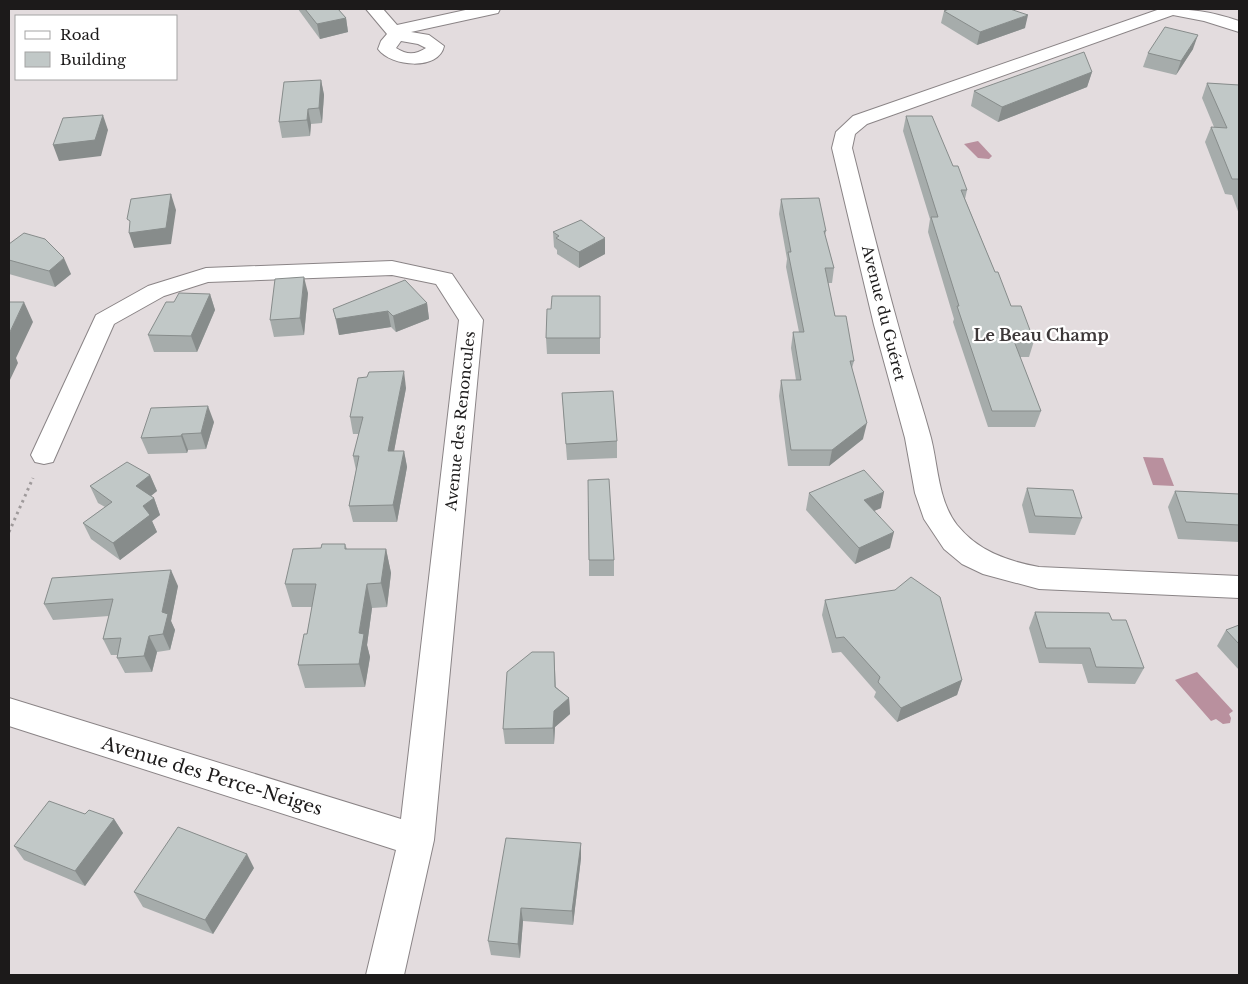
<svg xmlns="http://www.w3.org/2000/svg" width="1248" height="984" font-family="'Libre Baskerville',serif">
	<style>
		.water { fill: #b9909e }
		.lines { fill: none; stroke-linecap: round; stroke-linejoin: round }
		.minor-casing { stroke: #8a8486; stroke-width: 2 }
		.path { stroke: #9f9a9b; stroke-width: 3; stroke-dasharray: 2.5 4; stroke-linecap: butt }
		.minor { fill: #fff; fill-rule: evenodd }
		.wall { fill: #a6acab }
		.shaded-wall { fill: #878c8b }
		.building { fill: #c1c8c7; stroke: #878c8b }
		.labels { text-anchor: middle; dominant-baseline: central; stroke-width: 4.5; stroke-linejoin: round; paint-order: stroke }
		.street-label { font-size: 15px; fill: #1c1a1a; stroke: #fff }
		.neighbourhood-label { font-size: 16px; font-weight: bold; fill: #3d3839; stroke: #fff }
		.near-street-label { font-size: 18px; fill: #1c1a1a; stroke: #fff }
	</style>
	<rect width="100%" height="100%" fill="#e3dcde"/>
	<g class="water">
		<path d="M978,141L992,156L989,159L978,158L964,144Z"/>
		<path d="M1143,457L1163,458L1174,486L1153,485Z"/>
		<path d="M1197,672L1233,711L1229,714L1231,718L1230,723L1223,724L1216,719L1211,721L1175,680Z"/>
	</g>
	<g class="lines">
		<g class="minor-casing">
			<g id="minor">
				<path d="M366,9H383L397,25L470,9H500L498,13L411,32L429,35L444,46C439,71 391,67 378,49L381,41L387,34ZM401,41L418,44L426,48C415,55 407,55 396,48Z"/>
				<path d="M1160,9C1192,9 1209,11 1239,21V32L1204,21L1173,15L867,124L855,134L852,148C869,216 886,283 905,350C913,379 923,408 931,438C938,465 938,501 957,525C978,551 1007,561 1039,567L1239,576V598L1039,589L983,574L962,564L944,549L924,519L915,493L905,438L874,325L832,148L836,132L853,116Z"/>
				<path d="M392,261L452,274L483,320L434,840L404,975H366L396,850L9,726V698L401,819L459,320L436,284L392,275L208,282L164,296L114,324L53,462L44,464L35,462L31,455L96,315L148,286L206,268Z"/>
			</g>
		</g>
		<path class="path" d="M9,532L33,478"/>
		<use href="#minor" class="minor"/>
	</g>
	<g class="wall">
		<path d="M298,9H338L346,18L348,32L320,39Z"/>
		<path d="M944,11L1025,28L977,45L941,23Z"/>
		<path d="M1193,49L1176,75L1143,67L1148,53Z"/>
		<path d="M1092,72L1087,87L998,122L971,106L974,91Z"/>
		<path d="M321,80L324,95L322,123L311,124L310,136L282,138L279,122Z"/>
		<path d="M1207,83L1239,85V214L1232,195L1225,194L1205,142L1211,127H1214L1202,98Z"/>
		<path d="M906,116L953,166L967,190L965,199L995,272L1011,306L1034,341L1029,357H1020L1041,411L1035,427H988L953,322L954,319L928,232L930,219L903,131Z"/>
		<path d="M781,199L826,231L825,235L834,268L832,283H828L835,316L854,361L852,368L863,439L829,466H788L779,396L781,380H796L791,348L793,332H799L786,267L787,259L779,214Z"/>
		<path d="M553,232L605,254L579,268L557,254V250L554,247Z"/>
		<path d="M9,244L71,274L55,287L9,274Z"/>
		<path d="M308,293L304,335L274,337L270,320Z"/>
		<path d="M210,294L215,310L197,352H154L148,335L174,302Z"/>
		<path d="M600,296V354H547L546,338L551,309Z"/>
		<path d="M427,303L429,319L396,332L391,327L339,335L333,309Z"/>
		<path d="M406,388L394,451H404L407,467L397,522H353L349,506L356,470L353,456L359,434H353L350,417Z"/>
		<path d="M562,393L617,441V458L567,460Z"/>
		<path d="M214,422L206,449L188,450L187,453L148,454L141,438Z"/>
		<path d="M150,475L157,491L151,496L154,498L160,515L152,521L157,532L120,560L91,539L83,523L105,507L98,503L90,486Z"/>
		<path d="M1027,488L1082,518L1075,535L1029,533L1022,505Z"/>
		<path d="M1175,491L1239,494V542L1178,539L1168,507Z"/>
		<path d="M809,493L881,508L874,511L890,548L855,564L806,510Z"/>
		<path d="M345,544L347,549H386L391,573L387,607L372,608L367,645L370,657L365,687L305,688L298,665L307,634L312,607H292L285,584L321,548Z"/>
		<rect x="589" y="560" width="25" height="16"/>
		<path d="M178,586L171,621L175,630L170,650L157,652L152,672L125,673L117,658L118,655H111L103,639L109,616L53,620L44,604Z"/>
		<path d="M825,600L962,680L957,695L897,722L874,697L876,692L841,652L832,653L822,615Z"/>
		<path d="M1035,612L1112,620L1144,668L1135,684L1088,683L1082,664L1039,663L1029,628Z"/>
		<path d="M1239,625V670L1217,646L1226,630Z"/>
		<path d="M554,652L556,687L569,698L570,714L555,727L554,744H505L503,729Z"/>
		<path d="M114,819L123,833L85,886L24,860L14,846Z"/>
		<path d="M581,843V858L573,925L523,921L520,958L491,955L488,941Z"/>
		<path d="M254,868L213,934L143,907L134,892Z"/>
	</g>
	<g class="shaded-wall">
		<path d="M1028,15L1025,28L977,45L980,32Z"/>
		<path d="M346,18L348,32L320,39L317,24Z"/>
		<path d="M1198,35L1193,49L1176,75L1181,61Z"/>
		<path d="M1092,72L1087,87L998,122L1002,107Z"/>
		<path d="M321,80L324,95L322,123L319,108Z"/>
		<path d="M308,109L311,124L310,136L307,120Z"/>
		<path d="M103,115L108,130L101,156L59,161L53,145Z"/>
		<path d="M171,194L176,210L171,244L134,248L129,233Z"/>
		<path d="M605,238V254L579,268V252Z"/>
		<path d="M64,258L71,274L55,287L49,271Z"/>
		<path d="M304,277L308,293L304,335L300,318Z"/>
		<path d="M210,294L215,310L197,352L191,336Z"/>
		<path d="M24,302L33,322L16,358L18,363L9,382V334Z"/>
		<path d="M427,303L429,319L396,332L393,316Z"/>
		<path d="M388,311L391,327L339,335L336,319Z"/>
		<path d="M404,371L406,388L391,467L388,451Z"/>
		<path d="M208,406L214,422L206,449L201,433Z"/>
		<path d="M867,423L863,439L829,466L832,450Z"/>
		<path d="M182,434L188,450L187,453L181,436Z"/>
		<path d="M404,451L407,467L397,522L393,505Z"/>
		<path d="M150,475L157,491L143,502L136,486Z"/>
		<path d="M884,492L881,508L860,517L864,500Z"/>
		<path d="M154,498L160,515L152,521L157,532L120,560L113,543L143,506Z"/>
		<path d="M894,532L890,548L855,564L859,548Z"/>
		<path d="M386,549L391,573L387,607L381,583Z"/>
		<path d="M171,570L178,586L171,621L175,630L170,650L163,634L162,612Z"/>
		<path d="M367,584L372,608L367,645L370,657L365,687L359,664V633Z"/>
		<path d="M149,636L157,652L152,672L144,656Z"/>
		<path d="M962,680L957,695L897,722L901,708Z"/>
		<path d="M569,698L570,714L555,727L554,744L553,728L554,711Z"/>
		<path d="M114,819L123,833L85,886L75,871Z"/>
		<path d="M581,843V858L573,925L572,911Z"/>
		<path d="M247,854L254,868L213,934L205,920Z"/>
		<path d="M521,908L523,921L520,958L518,944Z"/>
	</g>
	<g class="building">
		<path d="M305,9H338L346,18L317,24Z"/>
		<path d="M949,9H1010L1028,15L980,32L944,11Z"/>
		<path d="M1165,27L1198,35L1181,61L1148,53Z"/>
		<path d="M1084,52L1092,72L1002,107L974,91Z"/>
		<path d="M321,80L319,108L308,109L307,120L279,122L284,82Z"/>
		<path d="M1207,83L1239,85V182L1238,179H1232L1211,127L1227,128Z"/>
		<path d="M103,115L95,140L53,145L63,118Z"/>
		<path d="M906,116H932L953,166H958L967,190H961L995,272H998L1011,306H1021L1034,341H1014L1041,411H992L957,306H959L931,217H938Z"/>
		<path d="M171,194L166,228L129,233L130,221L127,219L131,199Z"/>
		<path d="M819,198L826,231H824L834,268H825L835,316H846L854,361H850L867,423L832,450H791L781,380H801L793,332H804L788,252H791L781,199Z"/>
		<path d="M581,220L605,238L579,252L556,238L559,236L553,232Z"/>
		<path d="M24,233L45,239L64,258L49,271L9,260V244Z"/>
		<path d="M304,277L300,318L270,320L275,279Z"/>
		<path d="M405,280L427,303L393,316L388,311L336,319L333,309Z"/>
		<path d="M179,293L210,294L191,336L148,335L166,302H174Z"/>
		<path d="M552,296H600V338H546L547,309H551Z"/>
		<path d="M9,302H24L9,334Z"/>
		<path d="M404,371L388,451H404L393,505L349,506L359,456H353L363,417H350L358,378L367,377L369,372Z"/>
		<path d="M613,391L617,441L566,444L562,393Z"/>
		<path d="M208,406L201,433L182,434L181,436L141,438L151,408Z"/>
		<path d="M127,462L150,475L136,486L154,498L143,506L150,515L113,543L83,523L112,502L90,486Z"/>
		<path d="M864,470L884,492L864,500L894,532L859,548L809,493Z"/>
		<path d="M609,479L614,560H589L588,480Z"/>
		<path d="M1027,488L1073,490L1082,518L1035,516Z"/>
		<path d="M1175,491L1239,494V525L1186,522Z"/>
		<path d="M322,544H345V549H386L381,583L367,584L359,633L364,634L359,664L298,665L304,634H307L316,584H285L293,549L321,548Z"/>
		<path d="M171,570L162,612L168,614L163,634L149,636L144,656L117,658L121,638L103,639L113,599L44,604L52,578Z"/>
		<path d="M911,577L940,597L962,680L901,708L878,682L880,677L844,637L836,638L825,600L895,590Z"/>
		<path d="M1035,612L1109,613L1112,620H1126L1144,668L1096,667L1090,648H1046Z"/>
		<path d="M1239,625V644L1226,630Z"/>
		<path d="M532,652H554L555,687L569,698L554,711L553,728L503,729L507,672Z"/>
		<path d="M49,801L85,814L89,810L114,819L75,871L14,846Z"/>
		<path d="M178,827L247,854L205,920L134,892Z"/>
		<path d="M506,838L581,843L572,911L521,908L518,944L488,941Z"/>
	</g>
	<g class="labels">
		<g class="street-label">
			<text transform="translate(884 313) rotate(76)">Avenue du Guéret</text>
			<text transform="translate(460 421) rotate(-84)">Avenue des Renoncules</text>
		</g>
		<g class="neighbourhood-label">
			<text x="1041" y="335">Le Beau Champ</text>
		</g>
		<g class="near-street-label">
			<text transform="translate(212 776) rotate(17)">Avenue des Perce-Neiges</text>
		</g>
	</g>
	<rect width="1248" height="984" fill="none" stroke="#1c1a1a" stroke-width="20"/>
	<rect x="15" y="15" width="162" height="65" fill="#ffffff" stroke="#a4a3a3"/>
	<rect x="25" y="31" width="25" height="8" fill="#ffffff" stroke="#a4a3a3"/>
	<text x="60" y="40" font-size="15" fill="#1c1a1a">Road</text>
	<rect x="25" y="52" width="25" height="15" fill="#c1c8c7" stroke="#a4a3a3"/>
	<text x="60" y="65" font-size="15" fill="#1c1a1a">Building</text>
</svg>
